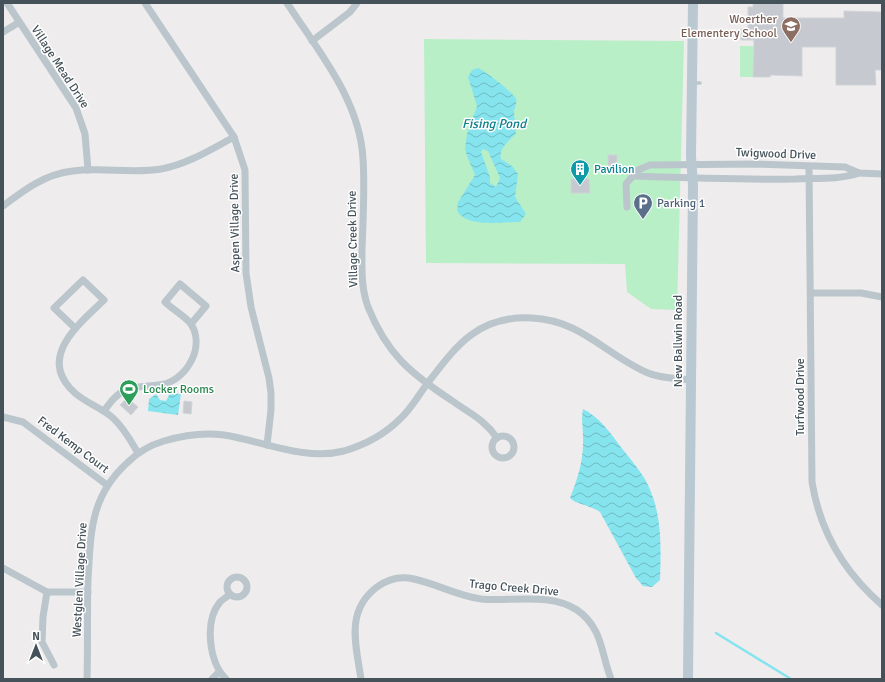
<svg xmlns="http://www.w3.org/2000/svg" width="885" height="682" font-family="Signika,sans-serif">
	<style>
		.park { fill: #b9efc7 }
		.water { fill: url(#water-waves); fill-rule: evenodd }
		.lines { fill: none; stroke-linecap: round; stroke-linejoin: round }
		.stream { stroke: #85e4ed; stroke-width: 2.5 }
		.building { fill: #c6cad0; stroke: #d0d4d8 }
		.lane { stroke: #bac6cc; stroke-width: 3.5 }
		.street { stroke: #bac6cc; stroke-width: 7 }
		.secondary { stroke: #b9c8d1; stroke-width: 10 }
		.labels { text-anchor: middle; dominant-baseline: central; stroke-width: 3; stroke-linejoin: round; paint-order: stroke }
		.education-label { font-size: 12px; fill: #785e54; stroke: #fff; text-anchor: end }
		.street-label { font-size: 12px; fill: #45525a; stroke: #fff }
		.culture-label { font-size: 12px; fill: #0d838f; stroke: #fff; text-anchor: start }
		.service-label { font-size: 12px; fill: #4e5e75; stroke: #fff; text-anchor: start }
		.leisure-label { font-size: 12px; fill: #27864d; stroke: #fff; text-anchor: start }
		.water-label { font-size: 13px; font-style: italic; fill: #0b7f8a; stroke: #fff }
	</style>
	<defs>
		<pattern id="water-waves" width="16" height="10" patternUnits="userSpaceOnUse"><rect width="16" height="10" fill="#85e4ed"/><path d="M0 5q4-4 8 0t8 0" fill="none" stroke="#6fbbc3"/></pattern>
	</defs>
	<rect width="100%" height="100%" fill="#efeced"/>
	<g class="park">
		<path d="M424,39L684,41L677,310L651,309L627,292L625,264L426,263Z"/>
		<rect x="740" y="46" width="13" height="31"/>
	</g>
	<g class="water">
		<path d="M478,68C485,71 514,93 516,99C517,103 515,107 514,111C514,119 516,126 516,133C510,141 498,148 501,159L512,166L518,174L515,197L526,214L520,222C504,222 464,228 457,210L458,202L475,175L467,156L465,148L467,134L477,106L468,77L472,70ZM483,149L488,151L500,178L496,187L490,183V177L481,152Z"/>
		<path d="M170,393L181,394L178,415L148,411L149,399L156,394L160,400L166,401Z"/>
		<path d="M583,409C598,416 611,433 620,446C631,460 645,475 651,492C662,519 661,551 660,580L652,587L643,586L636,578L600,512C590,505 575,504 570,498C578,478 584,459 583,437C583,427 581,419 583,409Z"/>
	</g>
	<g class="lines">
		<path class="stream" d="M716,633L791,679"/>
	</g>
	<g class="building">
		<path d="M753,3H783V18H844V11L881,12L882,70H875L876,85H836V47H802V76L771,75L770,77H753L754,40H741V29H748V7H753Z"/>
		<rect x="608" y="155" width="9" height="18"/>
		<path d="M571,179H589L590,193H571Z"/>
		<path d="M127,398L138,407L131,415L120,405Z"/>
		<path d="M184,401L192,402L191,414L183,413Z"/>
	</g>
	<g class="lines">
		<path class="lane" d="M692,83H700"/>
		<g class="street">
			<path d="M7,3L76,108L85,134L88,170"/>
			<path d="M145,3L234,137L245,170L246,273L251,307L269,378L271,393V410L267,445"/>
			<path d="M287,3C318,51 360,100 363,159C365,189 363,220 362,250C362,269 361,288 368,307C387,354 410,373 451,400C469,413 484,419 497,438"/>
			<path d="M3,32L18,23"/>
			<path d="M312,41L350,12L357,3"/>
			<path d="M809,167L812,482C820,532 844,572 882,605"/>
			<path d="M632,176C687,178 741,180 795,179C816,178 839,180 859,173"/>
			<path d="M3,206C24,190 45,174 73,171C102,167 132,174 161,169C188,164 210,150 234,137"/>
			<path d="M627,207L626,184L638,170L650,165L754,164L845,167L859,173L882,174"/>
			<path d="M811,293H861L882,297"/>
			<path d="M75,328L54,308L83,280L104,300C78,325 36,358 75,393C86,403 102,408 113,418C124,428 131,441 138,453"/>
			<path d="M104,411C110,403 116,394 126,390C138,385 153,387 165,384C188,377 205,346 191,324C185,316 172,309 165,302L180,284L206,306L191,324"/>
			<path d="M3,417L23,422L107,485"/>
			<circle cx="503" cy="447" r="11"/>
			<path d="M3,568L47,592H88"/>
			<circle cx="237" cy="587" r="10"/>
			<path d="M47,592L43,617L42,642L54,665"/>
			<path d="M87,679C88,646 87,612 88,579C91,532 90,497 127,463C137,453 150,445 164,441C184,435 202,432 224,435C263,441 304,461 344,451C364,445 385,434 400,419C411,409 418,396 427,384C456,346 478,315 532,318C581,320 606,355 648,373C662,379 677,378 691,380"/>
			<path d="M212,679L219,672"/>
			<path d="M226,679C209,663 204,621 220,602C223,599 227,597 230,594"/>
			<path d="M361,679C356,645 345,611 377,587C388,579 401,576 414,579C437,584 458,596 481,599C512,602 550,592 577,610C603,628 601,654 611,679"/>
		</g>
		<path class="secondary" d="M688,679L693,185L691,156L693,3"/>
	</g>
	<defs>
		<g id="school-pin" transform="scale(1)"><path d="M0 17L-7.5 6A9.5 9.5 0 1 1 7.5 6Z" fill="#8d6e63" stroke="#fff"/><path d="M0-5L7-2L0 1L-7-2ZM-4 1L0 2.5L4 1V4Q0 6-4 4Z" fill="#fff"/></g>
		<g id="building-pin" transform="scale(1)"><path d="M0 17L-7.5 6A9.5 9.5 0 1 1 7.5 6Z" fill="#0f9aa8" stroke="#fff"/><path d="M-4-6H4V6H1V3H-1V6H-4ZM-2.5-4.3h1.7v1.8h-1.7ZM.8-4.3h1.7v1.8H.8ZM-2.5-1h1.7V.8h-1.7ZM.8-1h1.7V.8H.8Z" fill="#fff"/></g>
		<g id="parking-pin" transform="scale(1)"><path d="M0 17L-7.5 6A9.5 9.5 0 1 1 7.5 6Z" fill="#5c6f8a" stroke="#fff"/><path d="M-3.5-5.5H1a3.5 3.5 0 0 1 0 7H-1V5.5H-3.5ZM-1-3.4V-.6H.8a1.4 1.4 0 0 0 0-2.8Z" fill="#fff"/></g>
		<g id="stadium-pin" transform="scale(1)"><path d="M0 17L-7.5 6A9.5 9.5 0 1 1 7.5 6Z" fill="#2e9e5b" stroke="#fff"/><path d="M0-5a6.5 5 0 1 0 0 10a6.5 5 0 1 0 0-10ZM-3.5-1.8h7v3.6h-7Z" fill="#fff"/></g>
	</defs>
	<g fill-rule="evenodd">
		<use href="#school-pin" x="791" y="26"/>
		<use href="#building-pin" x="580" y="169"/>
		<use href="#parking-pin" x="643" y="203"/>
		<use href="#stadium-pin" x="129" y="389"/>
	</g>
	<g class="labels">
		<g class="education-label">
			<text x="777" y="19">Woerther<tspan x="777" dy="14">Elementery School</tspan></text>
		</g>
		<g class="street-label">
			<text transform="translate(60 67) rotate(57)">Village Mead Drive</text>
			<text transform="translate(776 154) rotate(2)">Twigwood Drive</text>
			<text transform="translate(235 223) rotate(-91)">Aspen Village Drive</text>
			<text transform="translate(353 239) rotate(-91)">Village Creek Drive</text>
			<text transform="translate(678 341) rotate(-90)">New Ballwin Road</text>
			<text transform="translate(800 397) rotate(-90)">Turfwood Drive</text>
			<text transform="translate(73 445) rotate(37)">Fred Kemp Court</text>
			<text transform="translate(80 580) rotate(-87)">Westglen Village Drive</text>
			<text transform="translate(514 588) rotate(5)">Trago Creek Drive</text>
		</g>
		<g class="culture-label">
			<text x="594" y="169">Pavilion</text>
		</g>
		<g class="service-label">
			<text x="657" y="203">Parking 1</text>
		</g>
		<g class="leisure-label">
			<text x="143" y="389">Locker Rooms</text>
		</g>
		<g class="water-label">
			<text x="494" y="124">Fising Pond</text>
		</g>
	</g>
	<rect width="885" height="682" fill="none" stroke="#45525a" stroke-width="8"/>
	<g transform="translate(36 646)" stroke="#ffffff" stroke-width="3" paint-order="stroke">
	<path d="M0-3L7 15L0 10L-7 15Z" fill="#45525a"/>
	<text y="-6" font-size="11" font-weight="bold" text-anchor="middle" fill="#45525a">N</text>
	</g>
</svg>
